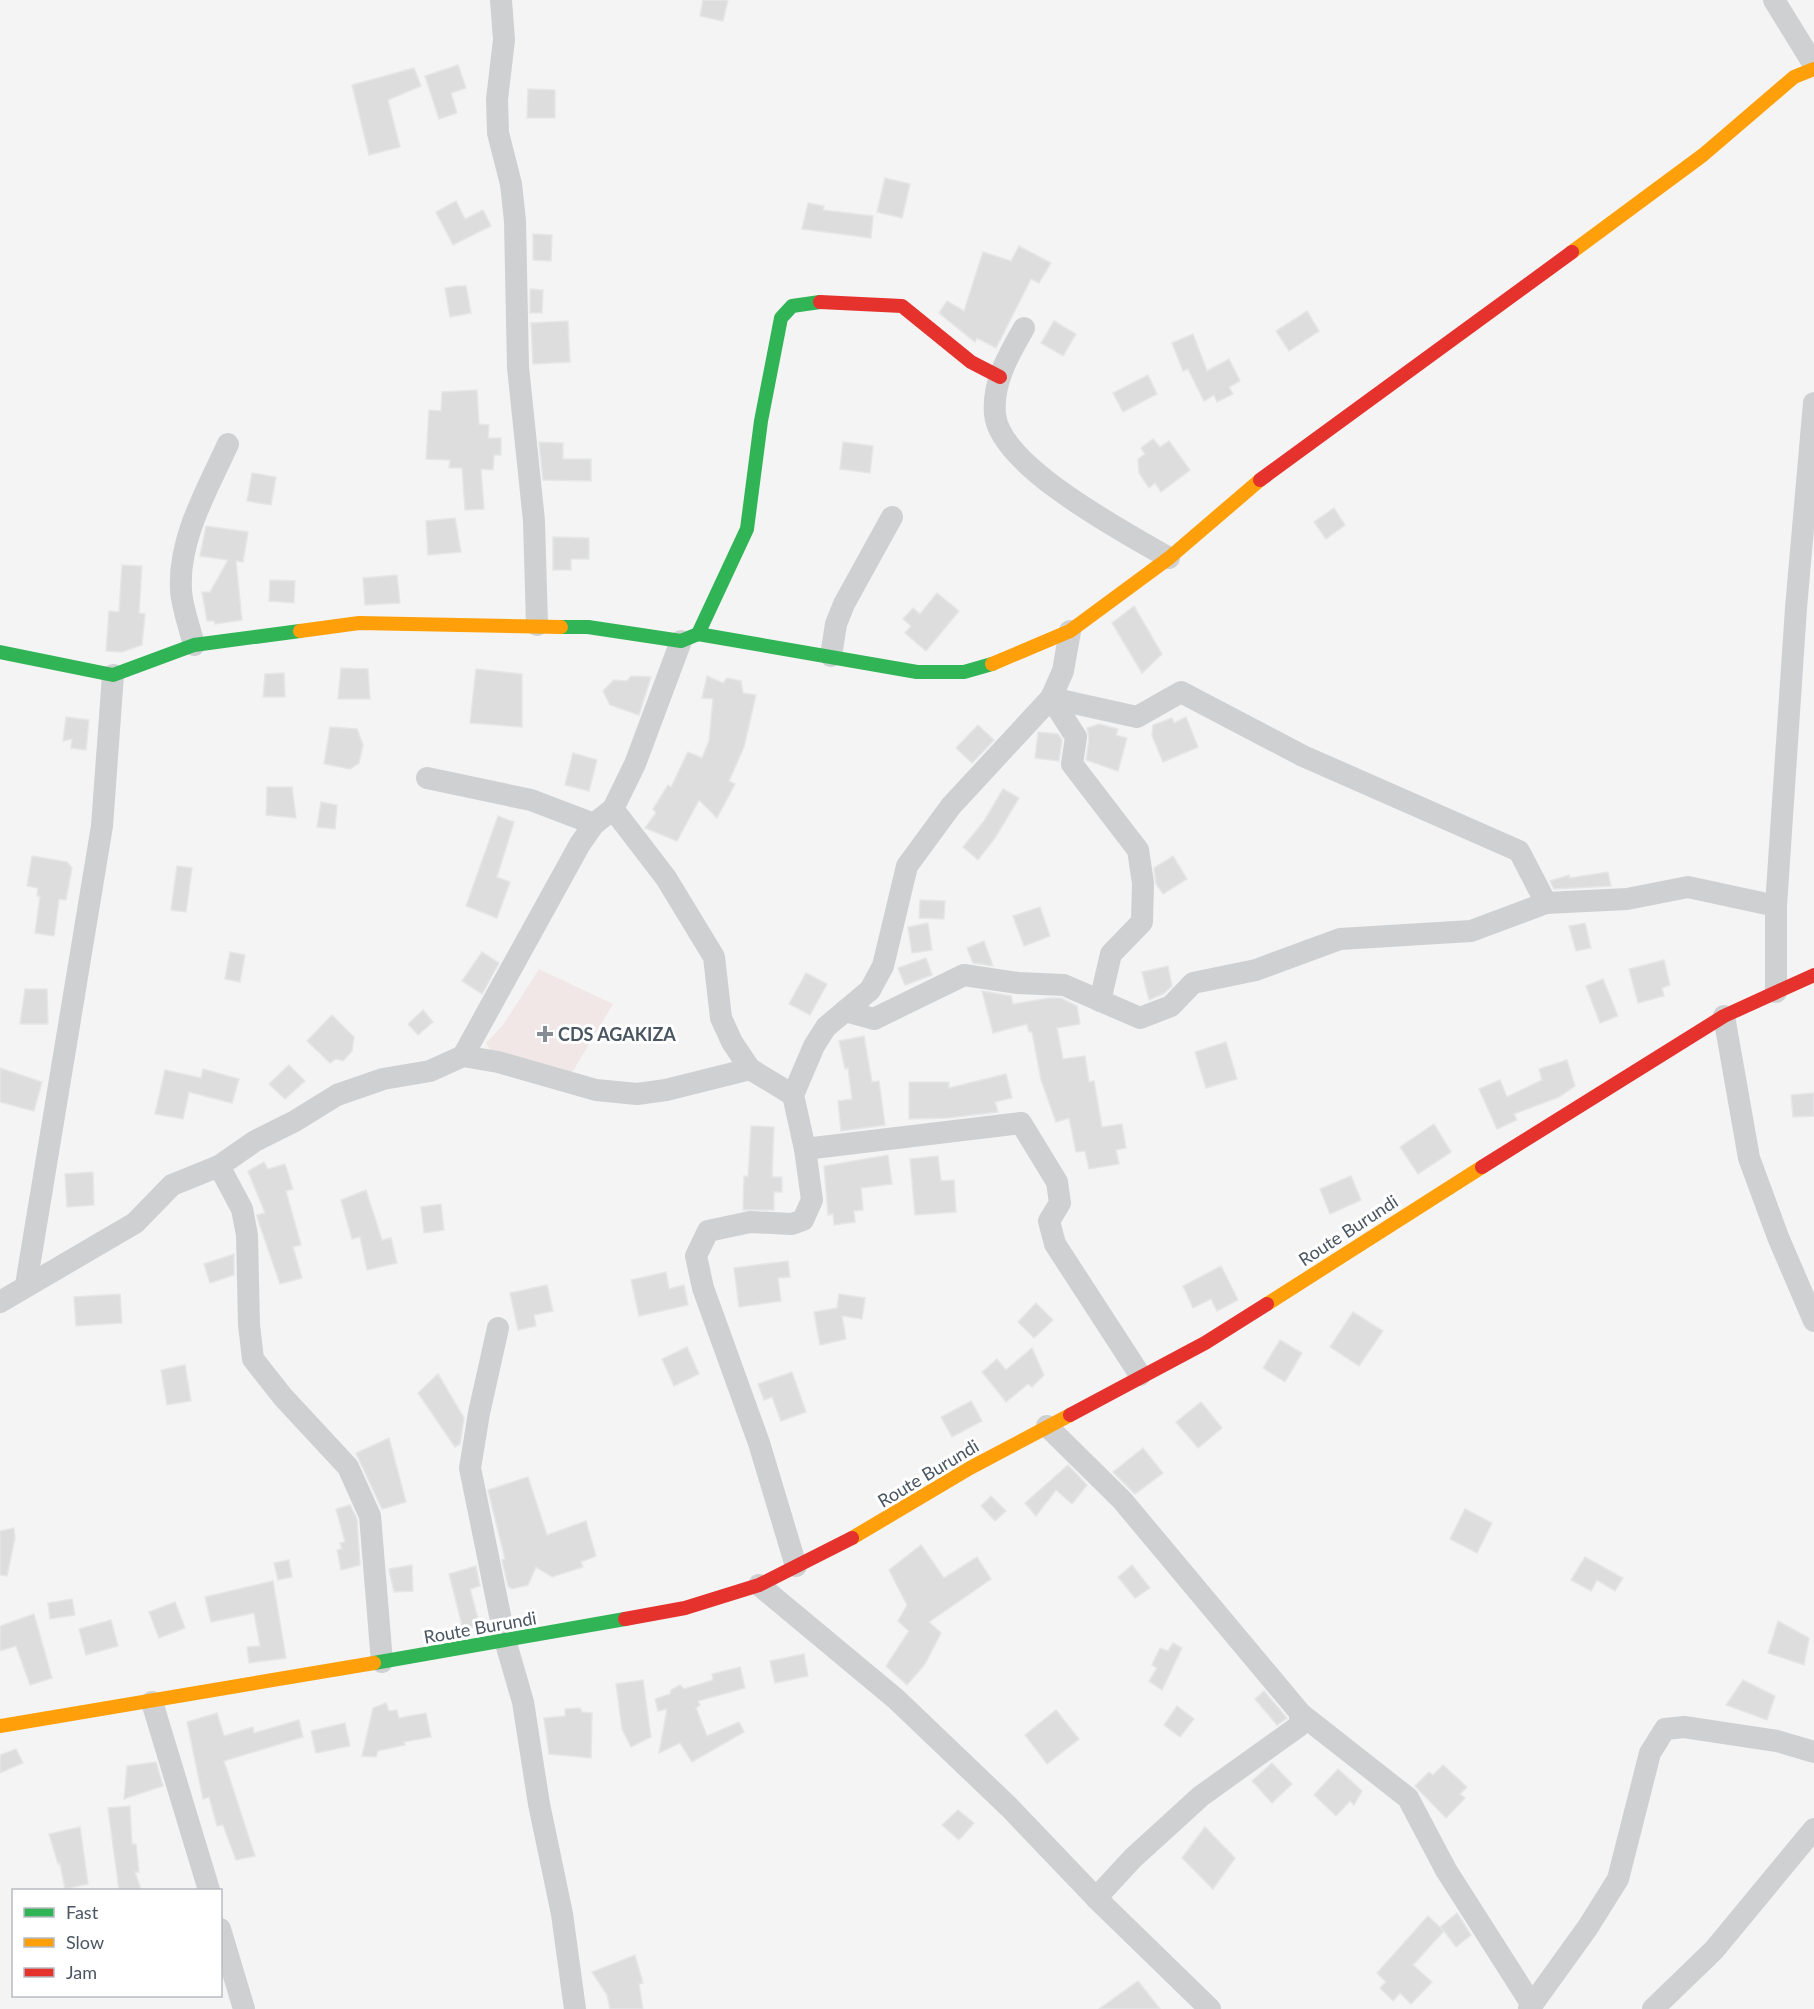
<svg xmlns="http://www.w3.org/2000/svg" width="1814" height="2009" font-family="Lato,sans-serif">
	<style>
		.medical { fill: #f1e7e6 }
		.building { fill: #ddddde; stroke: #e5e6e7; stroke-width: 1.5 }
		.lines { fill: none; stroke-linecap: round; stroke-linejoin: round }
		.street { stroke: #ced0d2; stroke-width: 22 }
		.fast { stroke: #30b455; stroke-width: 14 }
		.slow { stroke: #ff9f0a; stroke-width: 14 }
		.jam { stroke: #e5322d; stroke-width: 14 }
		.poi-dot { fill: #868d94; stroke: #fff; stroke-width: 2 }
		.labels { text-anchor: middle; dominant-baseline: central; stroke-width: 6; stroke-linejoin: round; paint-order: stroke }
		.poi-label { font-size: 18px; font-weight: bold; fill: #4a5661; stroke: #fff; text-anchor: start }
		.street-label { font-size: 18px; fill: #4a5661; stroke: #fff }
	</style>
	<rect width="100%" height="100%" fill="#f4f4f4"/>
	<path class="medical" d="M539,969L613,1004L567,1081L498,1062L486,1043L503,1025Z"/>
	<g class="building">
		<path d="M703,0H728L723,21L700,16Z"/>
		<path d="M458,65L466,88L451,93L457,113L439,119L425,76Z"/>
		<path d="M414,68L421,86L388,100L400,147L369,155L352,85Z"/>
		<path d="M528,89L555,90V118H527Z"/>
		<path d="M885,178L910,184L902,218L877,212Z"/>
		<path d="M456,201L465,219L483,210L491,226L453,245L436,212Z"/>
		<path d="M808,203L824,206L823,210L873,216L871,238L802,229Z"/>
		<path d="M533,234L552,235L551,261L533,260Z"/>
		<path d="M1019,246L1051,263L1039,283L1031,279L996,348L977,338L975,342L939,313L947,301L964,311L983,252L1011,261Z"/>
		<path d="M457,286H466L471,313L450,317L445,288Z"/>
		<path d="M530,289L543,290L542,313H530Z"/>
		<path d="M1307,311L1319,331L1289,351L1276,331Z"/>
		<path d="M568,321L570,362L533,364L531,323Z"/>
		<path d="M1054,321L1076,334L1063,356L1041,343Z"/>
		<path d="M1193,334L1207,371L1229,359L1240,381L1229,387L1233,394L1217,402L1214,395L1204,401L1188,369L1183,371L1172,343Z"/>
		<path d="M1148,375L1157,394L1123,412L1113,393Z"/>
		<path d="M477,390L479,424L489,425L488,438H501V455H494L493,470L481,469L484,509L465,510L462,468H449L450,460L426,459L429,410L441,411L442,392Z"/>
		<path d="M1153,439L1160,447L1169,441L1190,470L1161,492L1155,483L1149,488L1139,473L1138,459L1145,454L1141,448Z"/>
		<path d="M539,442L563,443V459H591V481L543,480Z"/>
		<path d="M843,442L873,446L870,473L840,469Z"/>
		<path d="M252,473L276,477L271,505L247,501Z"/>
		<path d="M1334,508L1345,525L1326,539L1314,522Z"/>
		<path d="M455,518L461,552L428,555L426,521Z"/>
		<path d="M206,526L248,532L243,562L236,561L242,620L215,624L214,621H207L202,592H210L228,560L200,556Z"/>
		<path d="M553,537L589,538V559H571V570H553Z"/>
		<path d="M122,565L142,566L139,613L145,614L142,645L122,652L106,651L109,611L119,612Z"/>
		<path d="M397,575L400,603L365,605L363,578Z"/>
		<path d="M270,580L295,581L294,603L269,601Z"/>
		<path d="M937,593L959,611L926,651L905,633L911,626L903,619L913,608L920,614Z"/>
		<path d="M1134,606L1162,654L1142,673L1112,623Z"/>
		<path d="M341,668L368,669L370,699H338Z"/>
		<path d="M476,669L522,674V727L470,723Z"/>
		<path d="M284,673L285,697H263L265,674Z"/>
		<path d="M631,676L651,677L639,715L610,705L603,691L614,680L627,681Z"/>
		<path d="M707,676L723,683L727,678L741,681L743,693L756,695L744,747L729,781L735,784L717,818L699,800L677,841L645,828L656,813L653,809L668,785L671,787L688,752L702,758L709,741L713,699L702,698Z"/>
		<path d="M66,717L89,720L86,750L71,748L72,739L63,741Z"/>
		<path d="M1186,717L1198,747L1163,762L1152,736L1153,725L1172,718L1174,723Z"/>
		<path d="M1099,724L1118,729L1116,735L1127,738L1118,771L1086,760L1089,739L1087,728Z"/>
		<path d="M978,725L994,740L972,763L956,748Z"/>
		<path d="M330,727L357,729L363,745L359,763L350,769L324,764Z"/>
		<path d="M1038,732L1058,734L1062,740L1059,761L1035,758Z"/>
		<path d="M573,753L597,760L589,791L565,785Z"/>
		<path d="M267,787H292L296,818L266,815Z"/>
		<path d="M1003,789L1019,798L995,838L978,860L963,847L984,821Z"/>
		<path d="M321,802L337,805L335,829L317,827Z"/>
		<path d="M498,816L514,822L497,877L510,882L497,918L466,906Z"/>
		<path d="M32,856L67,862L72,868L66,900L59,899L54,936L35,933L40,896H37L38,888L27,886Z"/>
		<path d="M1173,856L1187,879L1163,894L1156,884L1154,868Z"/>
		<path d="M177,866L192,868L186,912L171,910Z"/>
		<path d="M1608,872L1611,886L1554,889L1550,881L1569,875L1570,878Z"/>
		<path d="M920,900L945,901L944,919L919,918Z"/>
		<path d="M1040,907L1050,936L1024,946L1013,916Z"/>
		<path d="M928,923L932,950L912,953L908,927Z"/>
		<path d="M1585,923L1591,948L1576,951L1569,926Z"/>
		<path d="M984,941L993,966L973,963L967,948Z"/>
		<path d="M230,952L245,955L240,982L225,979Z"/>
		<path d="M482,952L499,963L482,994L462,981Z"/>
		<path d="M926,958L932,975L905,985L898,968Z"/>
		<path d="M1664,960L1670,985L1662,988L1664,996L1638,1003L1629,969Z"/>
		<path d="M1168,966L1172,986L1163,994L1149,1000L1142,972Z"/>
		<path d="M806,973L827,984L810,1015L789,1004Z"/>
		<path d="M1603,979L1618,1016L1600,1023L1586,986Z"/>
		<path d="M25,989H47L48,1024H20Z"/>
		<path d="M982,991L1011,996L1013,1004L1050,998H1061L1077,1006L1080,1024L1057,1028L1063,1059L1085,1056L1089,1082L1094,1081L1102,1127L1122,1124L1126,1148L1116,1150L1119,1164L1089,1169L1085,1151L1076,1152L1069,1118L1056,1122L1041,1080L1032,1032H1029L1027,1024L993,1033Z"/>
		<path d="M423,1010L433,1022L418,1035L408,1024Z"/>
		<path d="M332,1015L354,1037L352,1051L343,1061L336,1059L330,1063L307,1041Z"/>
		<path d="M864,1036L872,1082L879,1081L885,1125L841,1131L838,1101L852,1099L848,1068L845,1069L839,1041Z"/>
		<path d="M1226,1042L1237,1079L1206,1088L1195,1052Z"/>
		<path d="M1567,1060L1575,1086L1559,1097L1514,1114L1517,1120L1497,1129L1479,1089L1500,1080L1507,1097L1542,1080L1539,1069Z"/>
		<path d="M289,1065L305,1081L285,1099L269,1084Z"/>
		<path d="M0,1068L42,1082L34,1111L0,1102Z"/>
		<path d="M203,1069L239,1079L232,1103L189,1092L183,1119L155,1114L165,1070L201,1078Z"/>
		<path d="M1006,1074L1012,1098L995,1102L998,1112L947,1118L909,1119V1082H949V1088Z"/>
		<path d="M1814,1093V1116L1793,1117L1791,1095Z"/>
		<path d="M1434,1124L1451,1152L1418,1174L1400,1147Z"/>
		<path d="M751,1126L774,1127L772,1177H782V1192H774V1210H743L744,1176L748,1177Z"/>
		<path d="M888,1155L892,1184L861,1188L863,1210L854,1211L855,1222L834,1225L833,1214L828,1215L824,1166Z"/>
		<path d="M938,1156L941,1181L954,1180L956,1212L915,1215L910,1159Z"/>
		<path d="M264,1162L268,1169L285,1164L293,1189L286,1191L301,1245L293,1247L302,1278L280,1284L258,1220L257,1215L265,1213L248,1171Z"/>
		<path d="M93,1172L94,1205L67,1207L65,1174Z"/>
		<path d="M1351,1176L1361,1200L1330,1214L1320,1189Z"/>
		<path d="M366,1190L382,1240L391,1238L397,1263L367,1270L360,1237L352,1239L341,1200Z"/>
		<path d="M441,1204L444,1230L424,1233L421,1207Z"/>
		<path d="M234,1254V1275L210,1283L204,1264Z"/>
		<path d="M788,1261L790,1277L778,1278L781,1301L739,1307L734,1268Z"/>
		<path d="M1221,1266L1238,1300L1217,1311L1211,1299L1193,1308L1183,1286Z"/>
		<path d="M666,1272L669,1289L684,1285L688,1305L639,1316L631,1280Z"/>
		<path d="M547,1285L553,1311L534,1315L536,1326L518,1330L510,1293Z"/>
		<path d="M120,1294L122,1323L76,1326L74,1297Z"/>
		<path d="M839,1294L865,1298L862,1319L842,1316L846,1339L820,1345L814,1312L837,1308Z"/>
		<path d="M1036,1303L1053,1320L1034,1338L1018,1322Z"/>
		<path d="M1353,1312L1383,1331L1359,1366L1330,1347Z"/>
		<path d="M1280,1340L1302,1353L1285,1382L1263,1368Z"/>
		<path d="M687,1347L699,1374L674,1386L662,1359Z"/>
		<path d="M1032,1348L1044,1375L1032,1387L1028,1384L1006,1402L982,1372L997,1359L1006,1370Z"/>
		<path d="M185,1365L191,1401L167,1405L161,1370Z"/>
		<path d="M792,1372L806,1412L781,1421L772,1397L764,1400L758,1384Z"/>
		<path d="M438,1374L464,1418L460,1444L455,1447L418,1393Z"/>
		<path d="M971,1401L982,1421L952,1437L941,1417Z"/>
		<path d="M1201,1402L1222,1428L1198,1448L1176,1422Z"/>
		<path d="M389,1438L406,1502L382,1509L356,1453Z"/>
		<path d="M1143,1448L1163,1473L1135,1494L1113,1472Z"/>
		<path d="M1068,1465L1087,1485L1072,1504L1056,1490L1036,1516L1025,1503Z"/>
		<path d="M528,1477L547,1535L586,1521L596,1556L581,1562L583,1567L552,1577L536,1567L528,1585L512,1589L508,1586L502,1560L505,1559L488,1490Z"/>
		<path d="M991,1496L1006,1511L995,1521L981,1506Z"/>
		<path d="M350,1505L357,1519L360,1565L341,1570L337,1550L342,1549L340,1543L345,1542L336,1509Z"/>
		<path d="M1465,1509L1492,1523L1477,1553L1450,1539Z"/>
		<path d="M14,1528L15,1538L7,1576L0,1575V1531Z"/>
		<path d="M921,1545L944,1578L977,1557L991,1579L929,1622L941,1633L925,1664L907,1685L886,1666L909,1631L898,1621L907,1605L889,1570Z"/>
		<path d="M1585,1557L1623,1578L1615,1591L1597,1580L1591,1591L1571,1580Z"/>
		<path d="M289,1560L292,1577L278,1580L274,1563Z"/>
		<path d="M412,1565L413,1591L394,1592L389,1569Z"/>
		<path d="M1132,1565L1150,1588L1135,1598L1118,1577Z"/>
		<path d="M476,1566L480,1586L470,1589L480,1626L463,1629L449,1574Z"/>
		<path d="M273,1581L286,1658L249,1663L247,1647L260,1646L254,1613L211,1622L205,1597Z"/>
		<path d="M72,1599L75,1615L50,1619L48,1603Z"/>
		<path d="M175,1602L185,1628L159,1638L149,1612Z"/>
		<path d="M34,1614L52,1678L30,1685L16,1646L0,1651V1626Z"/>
		<path d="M111,1620L118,1646L86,1655L79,1629Z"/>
		<path d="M1778,1621L1809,1638L1804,1665L1768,1653Z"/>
		<path d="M1173,1643L1182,1648L1162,1690L1149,1681L1157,1668L1152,1665L1160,1648L1168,1651Z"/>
		<path d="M804,1654L808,1676L775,1683L770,1661Z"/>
		<path d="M740,1667L745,1688L698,1701L700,1705L696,1708L707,1736L739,1722L744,1732L692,1762L680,1743L659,1753L667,1709L658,1711L655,1699L670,1694L671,1690L680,1685L684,1689L713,1680L712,1674Z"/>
		<path d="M643,1680L651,1737L631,1747L622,1729L616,1684Z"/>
		<path d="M1743,1680L1775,1696L1767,1720L1726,1705Z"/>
		<path d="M1264,1691L1287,1718L1277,1725L1255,1699Z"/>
		<path d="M386,1703L389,1711L397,1710L399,1718L426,1713L431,1737L404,1742L405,1745L378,1751L376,1757L362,1756L373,1708Z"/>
		<path d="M1177,1706L1194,1719L1180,1737L1164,1725Z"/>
		<path d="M580,1708L582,1712L592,1713L591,1758L549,1754L544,1718L565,1716V1709Z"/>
		<path d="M1056,1710L1079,1739L1047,1764L1025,1735Z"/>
		<path d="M217,1713L224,1736L253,1727L254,1733L299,1720L303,1737L224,1761L255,1856L236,1860L223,1825L217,1826L209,1797L203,1799L187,1722Z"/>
		<path d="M345,1723L350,1746L316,1753L311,1731Z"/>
		<path d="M16,1749L23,1763L0,1773V1755Z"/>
		<path d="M156,1762L163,1786L124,1799L127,1766Z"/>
		<path d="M1272,1763L1292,1784L1272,1803L1252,1781Z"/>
		<path d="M1443,1765L1467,1787L1460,1794L1465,1798L1446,1818L1415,1786L1429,1772L1433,1775Z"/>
		<path d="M1338,1769L1362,1791L1354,1805L1350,1801L1336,1816L1314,1795Z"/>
		<path d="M130,1806L132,1844H136L139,1872H135L141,1890H119L108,1808Z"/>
		<path d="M958,1810L974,1823L959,1840L942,1825Z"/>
		<path d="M80,1827L88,1884L65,1889L60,1863L58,1864L49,1834Z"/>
		<path d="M1205,1827L1235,1858L1213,1889L1182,1858Z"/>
		<path d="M1457,1913L1471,1935L1456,1947L1444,1931L1413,1965L1432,1982L1411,2004L1400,1993L1393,2001L1380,1988L1386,1982L1377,1973L1428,1916L1443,1930L1440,1927Z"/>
		<path d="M635,1955L643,1983L639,1984L643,2009H610L607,1995L592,1972Z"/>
		<path d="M1138,1981L1160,2009H1099Z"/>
	</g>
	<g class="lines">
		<g class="street">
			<path d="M501,0L504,40L497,99L498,133L511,184L515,221L518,367L534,521L537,625"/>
			<path d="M1774,0L1814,65"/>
			<path d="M1024,328C1009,354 992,383 995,414C999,466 1126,533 1169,558"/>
			<path d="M194,645C190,628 182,608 181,590C178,539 207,490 228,444"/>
			<path d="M831,656L836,624L844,604L892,517"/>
			<path d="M1051,698L1137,717L1181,692L1303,756L1519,851L1546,903"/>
			<path d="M1051,698L1076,737L1072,764L1138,850L1143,883L1142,922L1111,954L1100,1001"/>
			<path d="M427,778L531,800L594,824"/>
			<path d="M613,809L666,878L714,957L721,1018L732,1042L750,1069"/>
			<path d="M1776,992V906L1796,608L1814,403"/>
			<path d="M845,1011L874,1019L964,975L1018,983L1064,985L1140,1018L1171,1006L1193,983L1256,970L1340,939L1471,931L1546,903L1627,899L1688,887L1776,906"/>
			<path d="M1724,1016L1749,1158L1778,1237L1814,1321"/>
			<path d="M463,1056L580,844L594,824L613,809L635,764L681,641"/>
			<path d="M805,1149L1021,1123L1057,1182L1060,1203L1049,1221L1055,1244L1140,1375"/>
			<path d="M219,1166L242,1209L247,1235L249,1325L253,1359L283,1397L348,1467L370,1516L382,1662"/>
			<path d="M26,1285L102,826L113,675"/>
			<path d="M0,1302L135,1223L172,1185L219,1166L255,1141L295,1121L337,1095L383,1079L430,1071L463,1056L498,1062L596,1090L637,1094L666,1090L750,1069L793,1095"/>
			<path d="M498,1328L479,1413L470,1468L505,1640L523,1702L539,1804L562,1914L575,2009"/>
			<path d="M1047,1426L1122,1500L1301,1714L1299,1726L1201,1796L1133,1858L1096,1898"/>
			<path d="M796,1566L759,1443L703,1288L696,1256L708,1231L750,1222L792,1224L803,1220L812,1200L805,1149L793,1095L814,1046L826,1027L870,990L883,966L907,866L951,806L1051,698L1063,671L1070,631"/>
			<path d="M759,1585L896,1699L1009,1807L1096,1898L1210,2009"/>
			<path d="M152,1702L209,1890"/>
			<path d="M1301,1714L1408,1798L1446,1870L1532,2005"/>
			<path d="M220,1929L244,2009"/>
			<path d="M1529,2009L1588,1927L1618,1879L1650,1753L1665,1729L1684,1727L1777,1741L1814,1752"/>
			<path d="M1653,2009L1714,1950L1814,1829"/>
		</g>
		<g class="fast">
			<path d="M561,627H588L681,641L698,634L747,529L761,421L781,318L792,306L820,302"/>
			<path d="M698,634L917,672H964L992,664"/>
			<path d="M0,652L113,675L194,645L300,631"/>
			<path d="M374,1663L625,1619"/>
		</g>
		<g class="slow">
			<path d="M1572,252L1703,155L1794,77L1814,69"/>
			<path d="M300,631L359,623L561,627"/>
			<path d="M992,664L1070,631L1169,558L1260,480"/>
			<path d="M1267,1304L1482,1167"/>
			<path d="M852,1538L970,1468L1070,1415"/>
			<path d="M0,1726L374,1663"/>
		</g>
		<g class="jam">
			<path d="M820,302L902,306L971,362L1000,377"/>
			<path d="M1260,480L1572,252"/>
			<path d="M1482,1167L1724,1016L1814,975"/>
			<path d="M1070,1415L1205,1343L1267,1304"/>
			<path d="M625,1619L685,1608L759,1585L852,1538"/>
		</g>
	</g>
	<path class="poi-dot" d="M542 1025h6v6h6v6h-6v6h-6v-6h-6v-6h6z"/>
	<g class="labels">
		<g class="poi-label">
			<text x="558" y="1034">CDS AGAKIZA</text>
		</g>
		<g class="street-label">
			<text transform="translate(1348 1230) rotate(-33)">Route Burundi</text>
			<text transform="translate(928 1473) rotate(-31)">Route Burundi</text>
			<text transform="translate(480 1627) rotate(-10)">Route Burundi</text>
		</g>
	</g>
	<rect x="12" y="1889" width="210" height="108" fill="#ffffff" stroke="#b7bbc0" stroke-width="1.5"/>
	<rect x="24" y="1908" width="30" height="9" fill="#30b455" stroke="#b7bbc0" stroke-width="1.5"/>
	<text x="66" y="1919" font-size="18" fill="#4a5661">Fast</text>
	<rect x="24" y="1938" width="30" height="9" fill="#ff9f0a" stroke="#b7bbc0" stroke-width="1.5"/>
	<text x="66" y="1949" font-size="18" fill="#4a5661">Slow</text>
	<rect x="24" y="1968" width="30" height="9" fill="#e5322d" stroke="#b7bbc0" stroke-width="1.5"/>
	<text x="66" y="1979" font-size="18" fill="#4a5661">Jam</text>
</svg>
